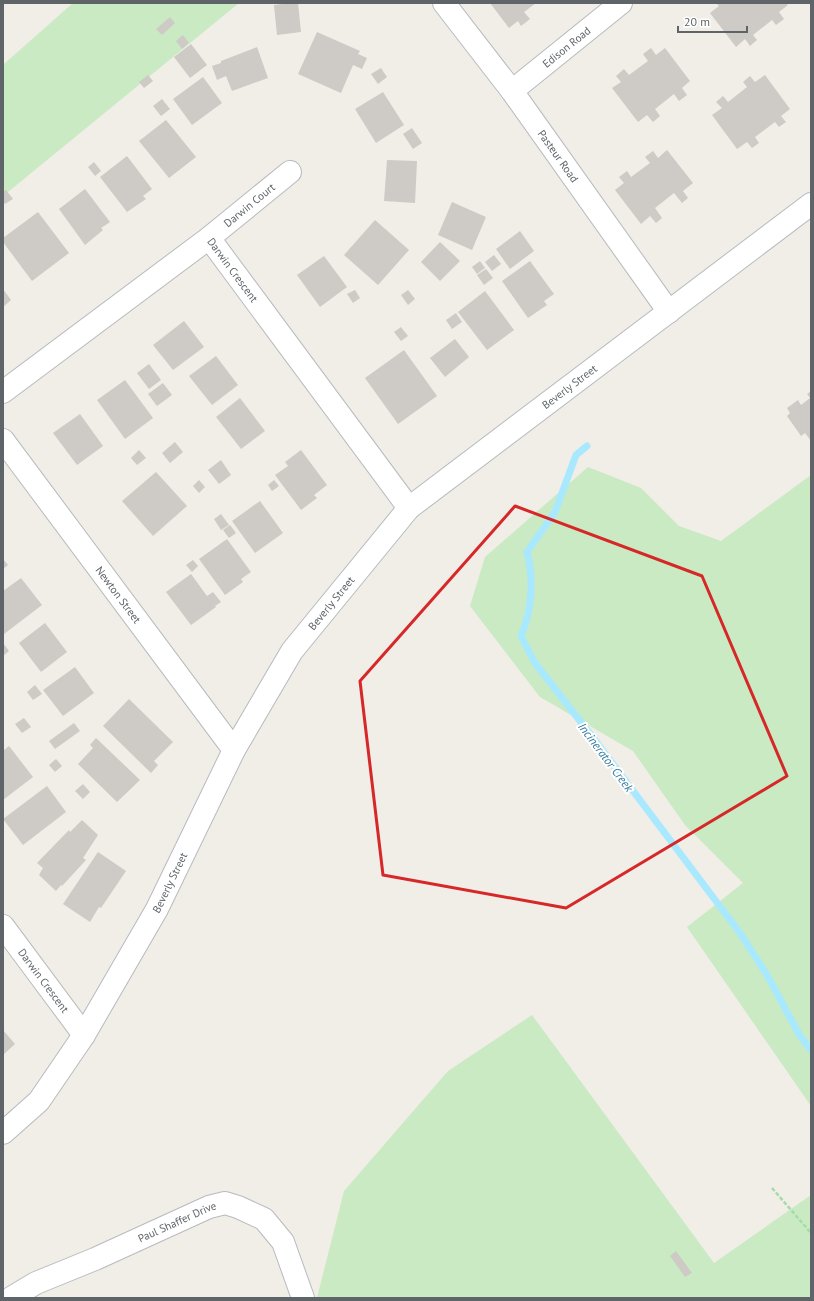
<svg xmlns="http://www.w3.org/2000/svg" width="814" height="1301" font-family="'PT Sans',sans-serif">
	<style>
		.green { fill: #c9eac2 }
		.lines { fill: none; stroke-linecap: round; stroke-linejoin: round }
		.stream { stroke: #a9e9ff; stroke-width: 7 }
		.building { fill: #cecac6 }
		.street-casing { stroke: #b7bbbe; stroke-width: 24 }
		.secondary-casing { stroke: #b5bbbf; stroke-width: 24 }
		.path { stroke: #a4dda9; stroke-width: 2.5; stroke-dasharray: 4 2; stroke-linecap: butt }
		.street { stroke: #fff; stroke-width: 22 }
		.secondary { stroke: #fff; stroke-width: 22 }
		.marked { fill: none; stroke: #d62828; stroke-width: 3; stroke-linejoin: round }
		.labels { text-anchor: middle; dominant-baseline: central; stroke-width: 4; stroke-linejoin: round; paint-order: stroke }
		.street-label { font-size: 11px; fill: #5e6468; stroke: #fff }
		.water-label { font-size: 12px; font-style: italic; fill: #367b9d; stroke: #fff }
	</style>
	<rect width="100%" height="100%" fill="#f1ede7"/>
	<g class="green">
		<path d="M73,3H239L3,196V65Z"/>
		<path d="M588,467L641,488L679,526L721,541L811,475V1106L687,927L743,883L685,825L633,751L540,697L470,606L485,557Z"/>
		<path d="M532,1015L714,1263L811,1195V1298H317L344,1191L448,1071Z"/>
	</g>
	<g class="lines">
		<path class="stream" d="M587,446L576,455L555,512L527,552C534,579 532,611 521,636L535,663L594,739L740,933L767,975L800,1036L811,1050"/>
	</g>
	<g class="building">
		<path d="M290,3H298L301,32L277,35L274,5Z"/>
		<path d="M490,3H536L524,12L530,19L521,26L518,21L509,28Z"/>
		<path d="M716,3H786L788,5L779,12L784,19L776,25L772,20L753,35L757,40L750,46L745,39L736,47L710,13L719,6Z"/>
		<path d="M170,17L175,23L162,35L156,29Z"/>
		<path d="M317,32L360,51L358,54L367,58L362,69L353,65L341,93L298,74Z"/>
		<path d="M183,35L189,43L182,49L176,41Z"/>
		<path d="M191,44L207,65L190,78L174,57Z"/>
		<path d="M257,47L268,78L232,91L226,76L217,80L212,66L221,63V61Z"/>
		<path d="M651,48L656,55L665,48L690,81L682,88L687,95L679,101L674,94L655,109L660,116L653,122L647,115L638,122L612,88L621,82L616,76L624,69L629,75L648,61L643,54Z"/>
		<path d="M381,68L387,77L378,84L371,74Z"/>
		<path d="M148,75L153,81L144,88L139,82Z"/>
		<path d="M765,75L790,109L781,116L786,122L779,127L775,122L755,137L759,143L752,148L747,142L737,149L712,115L722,108L716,102L723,96L728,102L747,87L743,82L750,76L755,82Z"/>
		<path d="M203,77L222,103L192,125L173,99Z"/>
		<path d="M383,92L404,125L376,143L355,109Z"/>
		<path d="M162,99L170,109L161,116L153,106Z"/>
		<path d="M166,120L196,157L169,178L139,141Z"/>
		<path d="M412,128L422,143L413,149L403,134Z"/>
		<path d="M667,150L693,183L683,191L688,198L682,203L674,193L655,208L662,218L656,223L650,216L641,224L615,190L624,183L619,177L627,171L631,177L650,163L645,157L653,151L658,158Z"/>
		<path d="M127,156L152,189L143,196L146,199L127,212L100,177Z"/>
		<path d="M387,160L417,161L415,203L384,201Z"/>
		<path d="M94,162L101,171L95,176L88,167Z"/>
		<path d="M85,189L110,222L101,228L103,230L85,245L59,209Z"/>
		<path d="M6,190L13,199L5,204L3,201V192Z"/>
		<path d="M452,202L486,217L472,250L438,235Z"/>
		<path d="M38,212L69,253L32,281L3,242V238Z"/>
		<path d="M375,220L409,250L378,285L344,255Z"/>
		<path d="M520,231L534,251L510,269L496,249Z"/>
		<path d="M440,242L460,261L440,281L421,262Z"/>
		<path d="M494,255L501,264L492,271L485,262Z"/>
		<path d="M324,256L347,287L320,307L297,275Z"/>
		<path d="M480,261L485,268L477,274L472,267Z"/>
		<path d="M530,261L554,294L544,301L547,305L528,318L502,281Z"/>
		<path d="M486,269L493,278L484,285L477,275Z"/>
		<path d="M3,289L11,300L3,307Z"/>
		<path d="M355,290L360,298L353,303L347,294Z"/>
		<path d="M408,290L415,299L408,305L401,295Z"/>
		<path d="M485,291L514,330L487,350L458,312Z"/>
		<path d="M456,313L462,322L452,329L446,320Z"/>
		<path d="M184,321L204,347L173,370L153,345Z"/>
		<path d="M401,327L408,336L401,341L394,332Z"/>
		<path d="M455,339L469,357L445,377L430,358Z"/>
		<path d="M404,350L437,396L398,424L365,378Z"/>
		<path d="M216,356L238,385L212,405L189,376Z"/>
		<path d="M149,364L161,380L149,389L137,373Z"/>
		<path d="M125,380L153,418L125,439L97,400Z"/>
		<path d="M163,383L172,395L157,406L148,394Z"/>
		<path d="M811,391V441L805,433L801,436L787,416L790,413L787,408L798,400L801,405L810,398L807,394Z"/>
		<path d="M240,398L265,431L241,449L216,417Z"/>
		<path d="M80,414L103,446L77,465L53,433Z"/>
		<path d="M175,442L183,452L170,463L162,453Z"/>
		<path d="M139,450L146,458L137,465L131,458Z"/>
		<path d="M301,450L327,485L314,495L317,498L301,510L275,475L288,466L285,462Z"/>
		<path d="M221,460L231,475L219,484L208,470Z"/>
		<path d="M156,472L187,506L153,536L122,501Z"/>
		<path d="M199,480L205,487L199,493L193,486Z"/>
		<path d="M274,480L279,486L272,491L268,485Z"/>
		<path d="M260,501L283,533L255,553L232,521Z"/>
		<path d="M221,514L229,525L221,530L214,519Z"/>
		<path d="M230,525L236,533L229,538L223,530Z"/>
		<path d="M227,539L251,572L241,579L243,582L225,595L199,559Z"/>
		<path d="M3,559L8,565L3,569Z"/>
		<path d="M193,560L198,566L192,572L186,565Z"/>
		<path d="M191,574L207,596L213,592L221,602L215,606L216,607L191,625L166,592Z"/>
		<path d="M21,578L42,605L4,634L3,591Z"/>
		<path d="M45,623L67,652L41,672L19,643Z"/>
		<path d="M3,643L9,651L3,656Z"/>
		<path d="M75,667L94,693L63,716L43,690Z"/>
		<path d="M35,685L42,694L33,700L27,692Z"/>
		<path d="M129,699L173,742L154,761L158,765L151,773L103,726Z"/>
		<path d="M24,718L31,727L22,733L15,724Z"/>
		<path d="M74,723L80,731L55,749L49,741Z"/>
		<path d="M96,738L140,780L117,802L78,764L93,748L90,745Z"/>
		<path d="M9,746L33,777L3,800V751Z"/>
		<path d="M56,759L62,766L55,772L49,765Z"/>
		<path d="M83,784L90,792L83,799L75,791Z"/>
		<path d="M47,786L66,812L23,845L3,819Z"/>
		<path d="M82,820L98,835L83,858L86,860L62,886L61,885L56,891L39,875L43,868L37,863L69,830L70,832Z"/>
		<path d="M98,852L126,871L101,908L99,907L90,922L63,904Z"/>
		<path d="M3,1030L15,1044L3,1055Z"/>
		<path d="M676,1251L692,1273L685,1277L670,1256Z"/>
	</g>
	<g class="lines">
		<g class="street-casing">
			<g id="street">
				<path id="s1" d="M444,3L512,91L669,312"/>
				<path id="s2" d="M512,91L621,3"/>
				<path id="s3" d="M209,238L290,172"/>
				<path id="s4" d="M3,392L209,238L409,508"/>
				<path id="s5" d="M3,440L234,750"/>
				<path id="s6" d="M3,926L84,1035"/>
				<path id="s7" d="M11,1298L36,1283L95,1259L209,1207L225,1203L238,1207L264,1219L283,1242L303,1298"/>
			</g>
		</g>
		<g class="secondary-casing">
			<g id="secondary">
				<path id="s8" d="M3,1133L39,1101L84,1035L157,909L234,750L292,651L409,508L811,204"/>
			</g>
		</g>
		<path class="path" d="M772,1188L811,1233"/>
		<use href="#street" class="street"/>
		<use href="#secondary" class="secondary"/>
	</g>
	<path class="marked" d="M515,506L702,576L787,776L566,908L383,875L360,681Z"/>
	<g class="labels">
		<g class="street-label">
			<text stroke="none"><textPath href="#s2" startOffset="70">Edison Road</textPath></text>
			<text stroke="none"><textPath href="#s1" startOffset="191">Pasteur Road</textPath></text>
			<text stroke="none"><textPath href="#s3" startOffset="52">Darwin Court</textPath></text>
			<text stroke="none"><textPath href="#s4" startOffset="297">Darwin Crescent</textPath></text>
			<text stroke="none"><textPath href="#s8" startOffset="951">Beverly Street</textPath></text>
			<text stroke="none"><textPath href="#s5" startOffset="193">Newton Street</textPath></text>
			<text stroke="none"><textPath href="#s8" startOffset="627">Beverly Street</textPath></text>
			<text stroke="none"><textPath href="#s8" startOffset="303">Beverly Street</textPath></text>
			<text stroke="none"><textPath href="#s6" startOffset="68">Darwin Crescent</textPath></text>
			<text stroke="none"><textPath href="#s7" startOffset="183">Paul Shaffer Drive</textPath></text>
		</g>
		<g class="water-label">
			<text transform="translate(606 757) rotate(53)">Incinerator Creek</text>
		</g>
	</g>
	<rect width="814" height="1301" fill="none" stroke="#5e6468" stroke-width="8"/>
	<path d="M678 26v6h69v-6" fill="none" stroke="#5e6468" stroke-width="2"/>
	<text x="684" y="26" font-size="12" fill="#5e6468" stroke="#ffffff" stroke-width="3" paint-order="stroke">20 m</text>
</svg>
